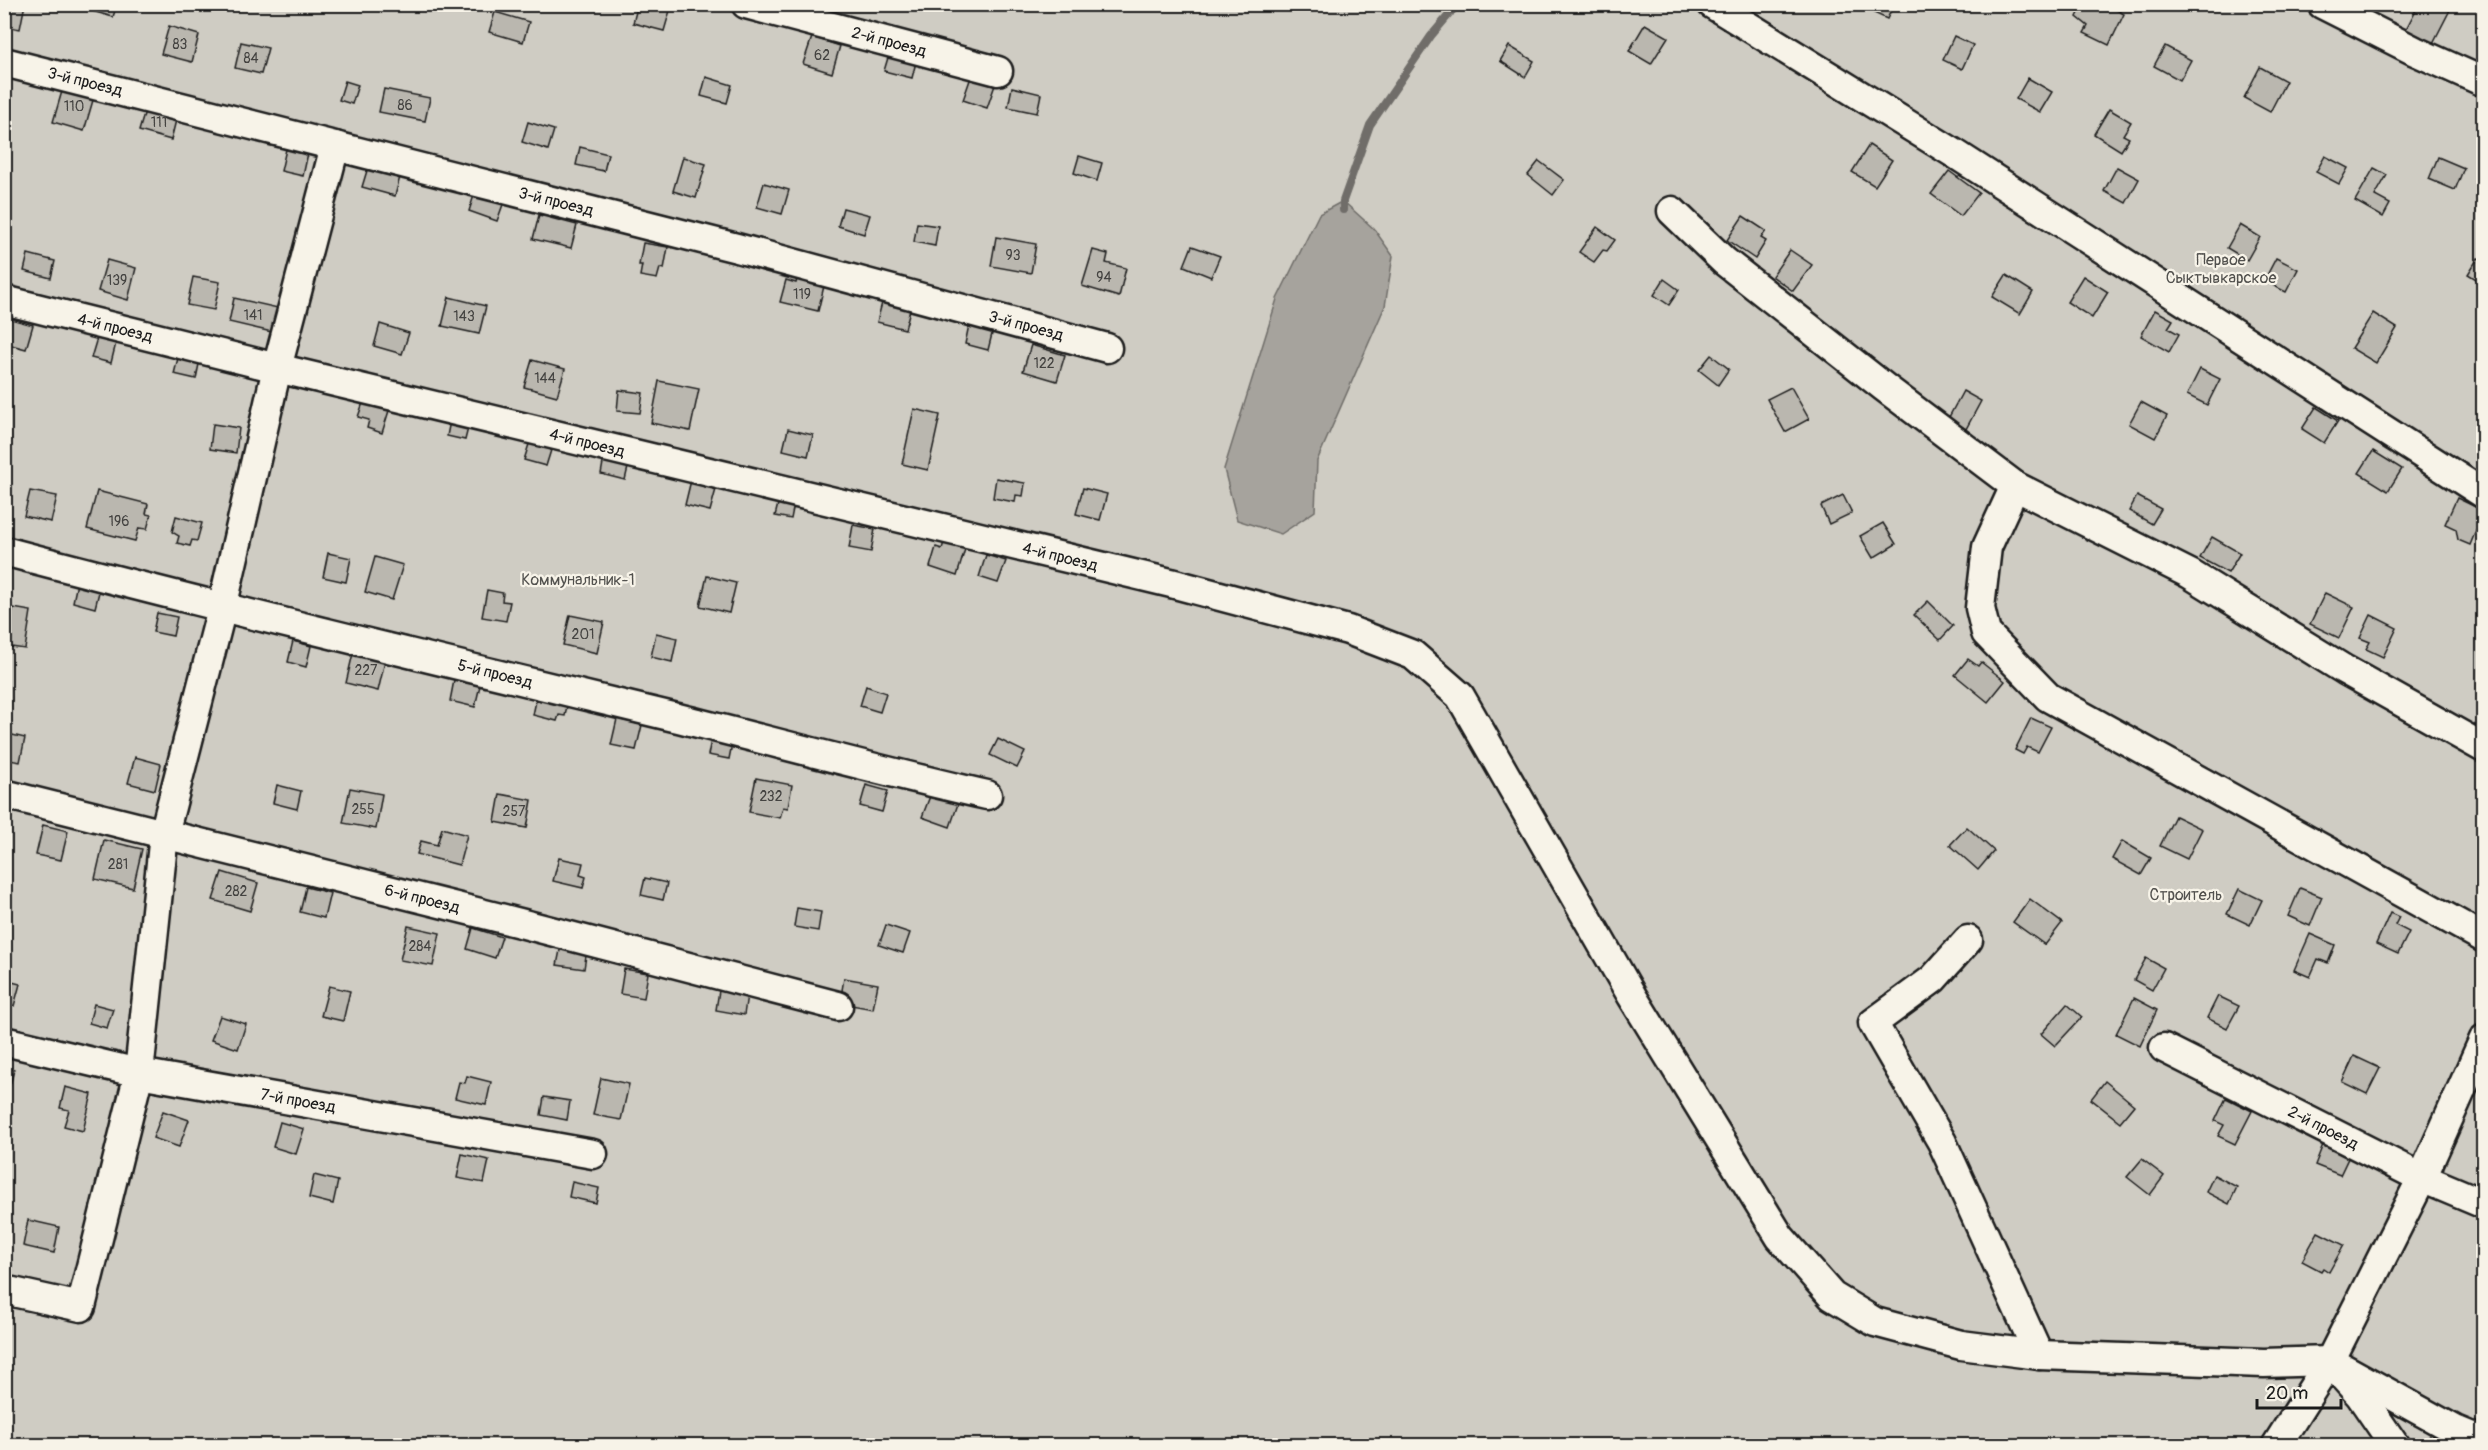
<svg xmlns="http://www.w3.org/2000/svg" width="2488" height="1450" font-family="Pangolin,sans-serif">
	<style>
		.green { fill: #cfccc3; stroke: #767470; stroke-width: 1.5 }
		.water { fill: #a6a39d; stroke: #6f6d69; stroke-width: 1.5 }
		.lines { fill: none; stroke-linecap: round; stroke-linejoin: round }
		.stream { stroke: #6f6d69; stroke-width: 8 }
		.building { fill: #bab7af; stroke: #1c1c1c; stroke-width: 1.5 }
		.minor-casing { stroke: #1c1c1c; stroke-width: 33 }
		.minor { stroke: #f7f3e8; stroke-width: 28 }
		.labels { text-anchor: middle; dominant-baseline: central; stroke-width: 4.5; stroke-linejoin: round; paint-order: stroke }
		.number-label { font-size: 14px; fill: #444341 }
		.street-label { font-size: 16px; fill: #1c1c1c; stroke: #f7f3e8 }
		.park-label { font-size: 16px; fill: #52514e; stroke: #f7f3e8 }
	</style>
	<rect width="100%" height="100%" fill="#eeeae0"/>
	<filter id="ink" filterUnits="userSpaceOnUse"><feTurbulence type="fractalNoise" baseFrequency=".0167" numOctaves="2"/><feDisplacementMap in="SourceGraphic" scale="12" xChannelSelector="R" yChannelSelector="G"/><feConvolveMatrix kernelMatrix="1 2 1 2 8 2 1 2 1" color-interpolation-filters="sRGB"/></filter>
	<g filter="url(#ink)">
		<path class="green" d="M5,5H2483V1445L5,1446Z"/>
		<path class="water" d="M1343,201L1374,229L1393,256L1385,306L1317,461L1315,511L1281,534L1237,520L1224,469L1277,299L1319,214Z"/>
		<g class="lines">
			<path class="stream" d="M1343,210V201L1370,125L1431,36L1458,4"/>
		</g>
		<g class="building">
			<path d="M4,4H25L20,29L4,26Z"/>
			<path d="M87,4H117L113,17L85,9Z"/>
			<path d="M638,4L671,7L664,31L633,23Z"/>
			<path d="M1865,4H1894L1887,19L1863,8Z"/>
			<path d="M2090,4H2106L2124,14L2109,45L2084,33L2088,26L2077,17L2083,5L2089,8Z"/>
			<path d="M2419,4H2444L2451,8L2432,45L2405,31Z"/>
			<path d="M495,12L529,22L523,42L489,32Z"/>
			<path d="M1645,24L1668,37L1651,64L1629,51Z"/>
			<path d="M169,26L199,35L192,62L161,54Z"/>
			<path d="M1954,36L1973,45L1962,69L1943,60Z"/>
			<path d="M812,37L840,46L832,73L803,64Z"/>
			<path d="M241,42L268,48L261,74L235,68Z"/>
			<path d="M1509,46L1534,61L1525,77L1500,61Z"/>
			<path d="M2165,46L2191,60L2180,80L2154,66Z"/>
			<path d="M890,51L917,58L912,78L884,71Z"/>
			<path d="M2260,67L2286,81L2270,112L2244,98Z"/>
			<path d="M706,77L732,85L727,103L701,96Z"/>
			<path d="M971,77L995,85L987,108L963,100Z"/>
			<path d="M2028,78L2052,92L2040,112L2016,99Z"/>
			<path d="M65,81L96,90L84,131L53,122Z"/>
			<path d="M345,81L358,85L352,104L339,100Z"/>
			<path d="M1012,87L1041,94L1037,113L1008,107Z"/>
			<path d="M384,89L430,98L425,121L379,112Z"/>
			<path d="M147,104L178,112L171,140L139,131Z"/>
			<path d="M2109,109L2131,122L2123,135L2129,138L2121,151L2094,134Z"/>
			<path d="M528,122L554,130L548,150L522,142Z"/>
			<path d="M1869,145L1892,160L1875,186L1852,172Z"/>
			<path d="M580,147L608,154L604,171L576,165Z"/>
			<path d="M286,149L308,153L303,176L281,171Z"/>
			<path d="M1079,156L1102,163L1097,181L1074,173Z"/>
			<path d="M2325,156L2348,168L2339,184L2316,172Z"/>
			<path d="M683,157L706,164L696,198L673,191Z"/>
			<path d="M2438,157L2464,168L2455,190L2429,179Z"/>
			<path d="M1539,161L1564,180L1553,195L1528,175Z"/>
			<path d="M369,164L401,173L395,196L362,187Z"/>
			<path d="M2117,167L2139,179L2126,203L2104,191Z"/>
			<path d="M2374,168L2387,175L2375,196L2390,204L2383,217L2355,201Z"/>
			<path d="M1949,171L1979,193L1961,216L1931,194Z"/>
			<path d="M764,183L789,190L782,214L757,207Z"/>
			<path d="M476,189L505,199L497,221L469,211Z"/>
			<path d="M843,208L870,215L864,234L838,226Z"/>
			<path d="M539,215L577,225L571,248L533,239Z"/>
			<path d="M1743,216L1766,231L1761,238L1766,241L1755,259L1727,240Z"/>
			<path d="M917,223L938,226L935,246L914,242Z"/>
			<path d="M2240,225L2260,237L2247,260L2227,248Z"/>
			<path d="M1597,227L1615,240L1607,251L1603,250L1594,262L1579,252Z"/>
			<path d="M996,237L1036,244L1031,273L991,266Z"/>
			<path d="M643,243L668,247L664,269L660,268L657,279L640,276L642,265H639Z"/>
			<path d="M1192,246L1220,256L1211,277L1184,266Z"/>
			<path d="M1093,250L1108,254L1106,263L1126,268L1119,297L1082,286Z"/>
			<path d="M1790,250L1812,265L1793,291L1772,276Z"/>
			<path d="M28,254L55,261L51,278L24,271Z"/>
			<path d="M2276,258L2298,269L2286,292L2264,281Z"/>
			<path d="M2478,258L2484,261V284L2468,274Z"/>
			<path d="M107,260L136,268L128,300L98,291Z"/>
			<path d="M2006,275L2033,292L2020,314L1992,297Z"/>
			<path d="M2083,276L2108,292L2092,318L2067,302Z"/>
			<path d="M193,277L220,282L214,310L187,305Z"/>
			<path d="M797,279L824,286L818,311L780,302L786,280L796,283Z"/>
			<path d="M1664,279L1679,290L1669,305L1654,295Z"/>
			<path d="M449,297L486,306L479,334L442,326Z"/>
			<path d="M234,298L278,308L272,332L229,322Z"/>
			<path d="M883,299L911,306L905,329L877,322Z"/>
			<path d="M2155,310L2173,320L2168,328L2179,334L2169,352L2141,336Z"/>
			<path d="M2373,313L2397,328L2376,363L2351,348Z"/>
			<path d="M7,318L33,325L26,349L4,343Z"/>
			<path d="M970,320L994,326L988,350L965,344Z"/>
			<path d="M380,324L409,333L402,354L374,346Z"/>
			<path d="M97,338L116,343L111,363L91,358Z"/>
			<path d="M1031,345L1065,355L1057,381L1023,371Z"/>
			<path d="M179,354L200,359L196,379L174,374Z"/>
			<path d="M1711,355L1729,369L1718,385L1699,370Z"/>
			<path d="M532,360L565,369L557,396L524,387Z"/>
			<path d="M2200,369L2220,379L2207,405L2187,395Z"/>
			<path d="M659,381L699,389L690,431L651,423Z"/>
			<path d="M1791,387L1809,419L1785,432L1767,399Z"/>
			<path d="M619,390L643,393L640,413L617,411Z"/>
			<path d="M1963,391L1981,401L1966,429L1948,419Z"/>
			<path d="M366,394L392,401L382,433L367,428L369,420L358,417Z"/>
			<path d="M2141,402L2167,416L2155,438L2129,424Z"/>
			<path d="M2316,407L2338,421L2324,443L2302,429Z"/>
			<path d="M914,409L940,415L928,470L902,464Z"/>
			<path d="M451,416L470,420L465,440L447,436Z"/>
			<path d="M213,424L239,428L236,453L210,449Z"/>
			<path d="M788,429L813,435L808,456L783,450Z"/>
			<path d="M530,441L552,447L546,466L524,460Z"/>
			<path d="M2373,451L2402,469L2388,491L2359,473Z"/>
			<path d="M604,457L629,463L625,480L601,474Z"/>
			<path d="M692,476L718,482L710,511L685,505Z"/>
			<path d="M996,478L1025,483L1023,496L1016,495L1015,502L993,498Z"/>
			<path d="M1083,488L1107,494L1100,520L1076,514Z"/>
			<path d="M30,491L57,496L51,522L24,516Z"/>
			<path d="M97,491L148,504L146,514L151,515L147,529L139,528L135,541L87,529Z"/>
			<path d="M1843,495L1852,513L1829,524L1821,506Z"/>
			<path d="M780,496L795,499L791,519L775,516Z"/>
			<path d="M2137,496L2161,509L2152,524L2129,511Z"/>
			<path d="M2457,498L2484,511L2470,545L2458,540L2456,529L2445,524Z"/>
			<path d="M176,516L202,523L197,541L192,540L190,546L177,543L179,536L172,532Z"/>
			<path d="M1883,523L1896,544L1873,558L1860,536Z"/>
			<path d="M853,525L875,529L871,552L849,548Z"/>
			<path d="M2212,537L2240,553L2228,573L2200,558Z"/>
			<path d="M944,542L965,549L957,576L930,567L936,547L942,549Z"/>
			<path d="M328,553L351,558L346,582L323,577Z"/>
			<path d="M986,555L1006,561L998,583L979,577Z"/>
			<path d="M375,557L403,565L392,600L365,592Z"/>
			<path d="M707,576L736,583L729,613L700,606Z"/>
			<path d="M77,583L100,588L95,608L73,602Z"/>
			<path d="M487,590L503,593L502,601L510,602L506,621L482,617Z"/>
			<path d="M2325,593L2354,607L2339,638L2310,624Z"/>
			<path d="M1928,601L1953,626L1940,640L1914,615Z"/>
			<path d="M13,608L31,611L25,649L4,646V613L12,614Z"/>
			<path d="M157,613L177,617L173,636L153,632Z"/>
			<path d="M570,615L604,622L597,653L563,645Z"/>
			<path d="M2371,615L2397,628L2383,657L2366,649L2370,642L2360,638Z"/>
			<path d="M656,633L677,638L672,662L651,657Z"/>
			<path d="M293,641L311,646L306,667L288,662Z"/>
			<path d="M354,649L386,657L378,691L346,683Z"/>
			<path d="M1968,659L1978,666L1981,662L2005,681L1988,702L1955,675Z"/>
			<path d="M455,675L481,681L475,707L450,701Z"/>
			<path d="M866,686L886,693L880,712L860,706Z"/>
			<path d="M537,696L568,702L565,716L559,715L557,721L533,715Z"/>
			<path d="M2031,718L2051,727L2038,752L2027,747L2023,754L2015,750Z"/>
			<path d="M617,719L642,725L636,750L611,745Z"/>
			<path d="M4,733L25,738L20,762L4,759Z"/>
			<path d="M998,739L1025,752L1017,768L990,755Z"/>
			<path d="M711,740L732,744L729,759L708,755Z"/>
			<path d="M135,757L161,764L155,790L128,783Z"/>
			<path d="M756,778L792,785L788,808L783,807L780,818L749,812Z"/>
			<path d="M277,785L301,791L297,809L273,803Z"/>
			<path d="M866,785L888,791L882,812L860,806Z"/>
			<path d="M350,788L382,794L376,829L343,823Z"/>
			<path d="M932,791L959,801L950,827L922,817Z"/>
			<path d="M500,794L532,800L527,828L495,822Z"/>
			<path d="M2175,816L2202,829L2187,859L2160,846Z"/>
			<path d="M43,825L68,831L61,860L36,855Z"/>
			<path d="M1967,827L1994,851L1978,870L1950,845Z"/>
			<path d="M442,828L467,835L459,865L417,854L421,841L437,845Z"/>
			<path d="M104,840L142,849L133,888L95,879Z"/>
			<path d="M2122,841L2151,858L2141,875L2112,859Z"/>
			<path d="M559,858L583,863L580,875L586,877L583,888L553,881Z"/>
			<path d="M222,872L258,883L250,911L213,900Z"/>
			<path d="M645,878L667,883L663,900L641,895Z"/>
			<path d="M306,887L330,893L324,918L300,912Z"/>
			<path d="M2300,888L2322,897L2310,926L2288,916Z"/>
			<path d="M2239,889L2262,900L2250,925L2227,914Z"/>
			<path d="M2030,899L2062,923L2045,945L2013,922Z"/>
			<path d="M797,908L821,912L818,931L794,927Z"/>
			<path d="M2390,913L2399,917L2395,925L2409,932L2398,954L2376,944Z"/>
			<path d="M886,925L910,933L903,953L879,945Z"/>
			<path d="M408,926L440,933L433,966L400,960Z"/>
			<path d="M473,928L502,937L495,958L467,949Z"/>
			<path d="M2310,934L2335,945L2328,963L2318,959L2310,977L2294,970Z"/>
			<path d="M561,945L587,949L584,969L557,965Z"/>
			<path d="M2146,958L2164,968L2152,990L2134,980Z"/>
			<path d="M624,969L648,973L644,998L620,994Z"/>
			<path d="M844,978L878,984L873,1009L840,1003Z"/>
			<path d="M4,980L20,984L14,1006L4,1003Z"/>
			<path d="M720,984L748,988L744,1015L716,1010Z"/>
			<path d="M329,986L350,991L343,1021L321,1016Z"/>
			<path d="M2218,996L2239,1006L2227,1028L2207,1018Z"/>
			<path d="M2134,998L2157,1010L2140,1046L2116,1034Z"/>
			<path d="M94,1004L113,1009L107,1028L89,1023Z"/>
			<path d="M2067,1004L2082,1017L2055,1046L2041,1034Z"/>
			<path d="M220,1016L246,1024L238,1049L211,1040Z"/>
			<path d="M2354,1056L2380,1068L2367,1094L2342,1082Z"/>
			<path d="M4,1067L14,1070L6,1101L4,1100Z"/>
			<path d="M467,1076L491,1082L486,1105L455,1098L459,1082L465,1083Z"/>
			<path d="M601,1078L629,1084L621,1120L593,1115Z"/>
			<path d="M2105,1081L2134,1105L2120,1122L2091,1099Z"/>
			<path d="M65,1087L92,1094L83,1131L64,1126L69,1110L60,1108Z"/>
			<path d="M544,1097L570,1101L567,1120L541,1115Z"/>
			<path d="M2226,1098L2252,1111L2235,1144L2218,1136L2224,1125L2215,1121Z"/>
			<path d="M163,1111L189,1120L179,1147L153,1138Z"/>
			<path d="M280,1122L304,1129L296,1154L273,1147Z"/>
			<path d="M2324,1142L2350,1154L2340,1175L2315,1165Z"/>
			<path d="M462,1154L489,1160L484,1183L457,1178Z"/>
			<path d="M2142,1159L2164,1176L2150,1195L2127,1177Z"/>
			<path d="M314,1175L338,1181L333,1204L309,1198Z"/>
			<path d="M2214,1175L2237,1187L2229,1204L2206,1192Z"/>
			<path d="M572,1182L599,1188L596,1203L569,1197Z"/>
			<path d="M28,1220L59,1227L54,1253L23,1246Z"/>
			<path d="M2318,1232L2344,1245L2329,1272L2323,1268L2321,1271L2302,1261Z"/>
		</g>
		<g class="lines">
			<g class="minor-casing">
				<g id="minor">
					<path d="M746,4L998,71"/>
					<path d="M1712,4L1957,155L2484,494"/>
					<path d="M2322,4L2415,51L2484,82"/>
					<path d="M4,62L737,248L1107,348"/>
					<path d="M1672,211L1724,261L1884,387L2015,486L2190,574L2345,670L2484,748"/>
					<path d="M4,300L277,368L1171,583L1348,630L1413,655L1460,696L1632,996L1780,1237L1832,1296L1875,1322L1961,1345L2039,1355L2264,1363L2330,1361L2455,1430L2484,1442"/>
					<path d="M2015,486L1987,547L1980,608L1986,633L2048,697L2484,938"/>
					<path d="M4,551C231,611 458,665 686,720C786,745 886,772 987,795"/>
					<path d="M4,794L520,923L838,1006"/>
					<path d="M1968,940L1933,979L1873,1023L1942,1142L2039,1355"/>
					<path d="M4,1041L139,1073L593,1154"/>
					<path d="M2164,1048L2422,1178L2484,1204"/>
					<path d="M4,1290L81,1307L139,1073L164,834L222,608L277,368L335,146"/>
					<path d="M2341,1374L2360,1395L2395,1446"/>
					<path d="M2276,1446L2330,1361L2422,1178L2484,1039"/>
				</g>
			</g>
			<use href="#minor" class="minor"/>
		</g>
	</g>
	<g class="labels">
		<g class="number-label">
			<text x="180" y="44">83</text>
			<text x="822" y="55">62</text>
			<text x="251" y="58">84</text>
			<text x="405" y="105">86</text>
			<text x="74" y="106">110</text>
			<text x="159" y="122">111</text>
			<text x="1013" y="255">93</text>
			<text x="1104" y="277">94</text>
			<text x="117" y="280">139</text>
			<text x="802" y="294">119</text>
			<text x="253" y="315">141</text>
			<text x="464" y="316">143</text>
			<text x="1044" y="363">122</text>
			<text x="545" y="378">144</text>
			<text x="119" y="521">196</text>
			<text x="583" y="634">201</text>
			<text x="366" y="670">227</text>
			<text x="771" y="796">232</text>
			<text x="363" y="809">255</text>
			<text x="514" y="811">257</text>
			<text x="118" y="864">281</text>
			<text x="236" y="891">282</text>
			<text x="420" y="946">284</text>
		</g>
		<g class="street-label">
			<text transform="translate(889 42) rotate(15)">2-й проезд</text>
			<text transform="translate(85 82) rotate(14)">3-й проезд</text>
			<text transform="translate(556 202) rotate(14)">3-й проезд</text>
			<text transform="translate(1026 326) rotate(15)">3-й проезд</text>
			<text transform="translate(115 328) rotate(14)">4-й проезд</text>
			<text transform="translate(587 443) rotate(14)">4-й проезд</text>
			<text transform="translate(1060 557) rotate(14)">4-й проезд</text>
			<text transform="translate(495 674) rotate(14)">5-й проезд</text>
			<text transform="translate(422 899) rotate(14)">6-й проезд</text>
			<text transform="translate(298 1101) rotate(10)">7-й проезд</text>
			<text transform="translate(2323 1128) rotate(27)">2-й проезд</text>
		</g>
		<g class="park-label">
			<text x="2221" y="260">Первое<tspan x="2221" dy="18">Сыктывкарское</tspan></text>
			<text x="578" y="580">Коммунальник-1</text>
			<text x="2186" y="895">Строитель</text>
		</g>
	</g>
	<rect width="2488" height="1450" fill="none" stroke="#f7f3e8" stroke-width="24"/>
	<rect x="12" y="12" width="2464" height="1426" fill="none" stroke="#1c1c1c" stroke-width="2" filter="url(#ink)"/>
	<path d="M2257 1399v9h84v-9" fill="none" stroke="#1c1c1c" stroke-width="3"/>
	<text x="2266" y="1399" font-size="18" fill="#1c1c1c" stroke="#f7f3e8" stroke-width="4.5" paint-order="stroke">20 m</text>
</svg>
